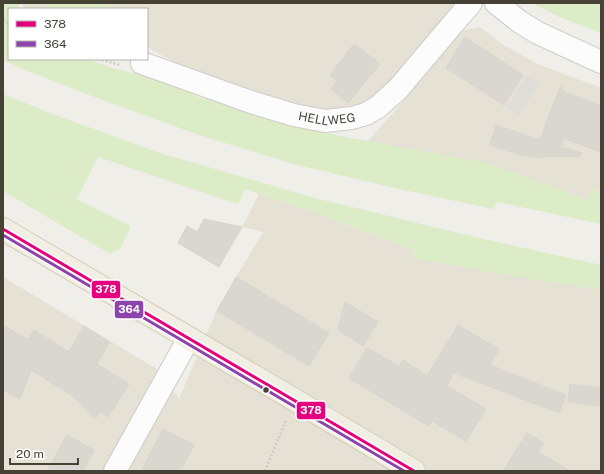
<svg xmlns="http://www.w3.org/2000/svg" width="604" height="474" font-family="'Public Sans',sans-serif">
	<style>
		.residential { fill: #e5e1d5 }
		.green { fill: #dbecc7 }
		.parking { fill: #dfddd8 }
		.building { fill: #dad7d1; stroke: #d8d5ce }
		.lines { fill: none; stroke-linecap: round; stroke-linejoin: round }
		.minor-casing { stroke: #ceccc6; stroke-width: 24 }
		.major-casing { stroke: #d3ccb5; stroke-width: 24 }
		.path { stroke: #ceccc7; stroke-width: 2.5; stroke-dasharray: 2 2; stroke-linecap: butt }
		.minor { stroke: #fdfcfc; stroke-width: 22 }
		.major { stroke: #f1eee3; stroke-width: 22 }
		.bus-1-casing { stroke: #fff; stroke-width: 6 }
		.bus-2-casing { stroke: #fff; stroke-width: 6 }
		.bus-1 { stroke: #e5007d; stroke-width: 3 }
		.bus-2 { stroke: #8e44ad; stroke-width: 3 }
		.bus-dot { fill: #464135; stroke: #fff; stroke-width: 1.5 }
		.labels { text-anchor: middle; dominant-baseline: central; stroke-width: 3; stroke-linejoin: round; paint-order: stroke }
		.street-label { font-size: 12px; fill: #464135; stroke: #fff }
		.line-badge { stroke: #fff; stroke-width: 1.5 }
		.badge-label { font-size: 11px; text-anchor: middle; font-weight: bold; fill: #fff }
	</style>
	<rect width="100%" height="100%" fill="#f0eee8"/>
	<g class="residential">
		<path d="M21,3H48L42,9H25Z"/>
		<path d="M111,3H453V5L446,16L374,102L332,111L283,104L185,68L147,47V9H106Z"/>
		<path d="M480,27L502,44L538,64L601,88V192L591,189L588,199L368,141L394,112L460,31Z"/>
		<path d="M259,194L302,208L413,250L412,258L601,290V471H3V277L157,369L179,399L216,312V311L263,232L242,227Z"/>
	</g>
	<g class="green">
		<path d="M3,3H20L18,9H9V59H86L116,69L163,79L198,97L253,113L335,135L487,163L587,199L591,189L601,192V224L497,202L494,209L399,189L293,164L196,134L105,101L22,69L3,60Z"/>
		<path d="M48,3H111L106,9H42Z"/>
		<path d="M532,3H601V33L559,17Z"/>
		<path d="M3,94L50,113L160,153L315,198L479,238L601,265V290L517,277L412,258L413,250L302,208L245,189L238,204L231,202L98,157L77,199L131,226L120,249L110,254L3,191Z"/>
	</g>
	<path class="parking" d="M526,76L539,83L519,115L507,108Z"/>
	<g class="building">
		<path d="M465,37L523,75L504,105L446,68Z"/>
		<path d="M354,44L380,64L348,103L331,89L337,81L330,75Z"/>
		<path d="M560,87H562V91L601,106V152L562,138V147L582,153L581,156L540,157V158L520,155L490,145L496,125L540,140Z"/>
		<path d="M204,219L242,227L219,267L178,243L187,226L197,232Z"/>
		<path d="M236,277L329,333L309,366L217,311Z"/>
		<path d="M345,302L378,322L363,346L338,330Z"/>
		<path d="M3,325L28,340L34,330L69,352L84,326L110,342L97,364L129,384L108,417L100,412L95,419L73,396L31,370L20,399L3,390Z"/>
		<path d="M458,325L499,349L490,365L566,395L559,413L454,373L447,386L486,409L466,441L432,421L429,426L349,378L367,348L399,366L403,360L427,376Z"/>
		<path d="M570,384L601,388V406L568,402Z"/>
		<path d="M163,429L194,445L181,471H141Z"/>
		<path d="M527,433L544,443L538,452L570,471H503Z"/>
		<path d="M67,435L94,450L83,471H47Z"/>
	</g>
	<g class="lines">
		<g class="minor-casing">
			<g id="minor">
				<path d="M496,3L520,22L538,33L601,62"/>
				<path id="s1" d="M142,63L251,102L294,115L325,121L352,118L366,114L378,107L398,89L452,25L471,3"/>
				<path d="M115,471L189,338"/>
			</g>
		</g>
		<g class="major-casing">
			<path id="major" d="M3,229C140,310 278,389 414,471"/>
		</g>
		<g class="path">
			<path d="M3,20L9,24"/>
			<path d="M98,59L120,65"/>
			<path d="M265,471L286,420"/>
		</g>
		<use href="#minor" class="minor"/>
		<use href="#major" class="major"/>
		<g class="bus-1-casing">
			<path id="bus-1" d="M3,229L414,471"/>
		</g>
		<g class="bus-2-casing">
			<path id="bus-2" d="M3,235L404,471"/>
		</g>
		<use href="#bus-1" class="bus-1"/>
		<use href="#bus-2" class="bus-2"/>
	</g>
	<circle class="bus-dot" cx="266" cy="390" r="3.5"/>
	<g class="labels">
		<g class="street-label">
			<text stroke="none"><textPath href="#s1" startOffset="194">HELLWEG</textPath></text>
		</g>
	</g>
	<g class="line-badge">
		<rect x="91" y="280" width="30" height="19" rx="4" fill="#e5007d"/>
		<rect x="114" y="300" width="30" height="19" rx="4" fill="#8e44ad"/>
		<rect x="296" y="401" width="30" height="19" rx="4" fill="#e5007d"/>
	</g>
	<g class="badge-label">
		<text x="106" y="293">378</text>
		<text x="129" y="313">364</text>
		<text x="311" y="414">378</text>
	</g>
	<rect width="604" height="474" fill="none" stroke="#464135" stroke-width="8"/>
	<rect x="8" y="8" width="140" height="52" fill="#ffffff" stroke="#b5b3ae"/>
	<rect x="16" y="21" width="20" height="6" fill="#e5007d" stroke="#b5b3ae"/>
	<text x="44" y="28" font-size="12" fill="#464135">378</text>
	<rect x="16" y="41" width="20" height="6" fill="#8e44ad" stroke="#b5b3ae"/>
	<text x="44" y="48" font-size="12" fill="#464135">364</text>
	<path d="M10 458v6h68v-6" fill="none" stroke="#464135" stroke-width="2"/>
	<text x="16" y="458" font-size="12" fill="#464135" stroke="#ffffff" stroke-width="3" paint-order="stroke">20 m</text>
</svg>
